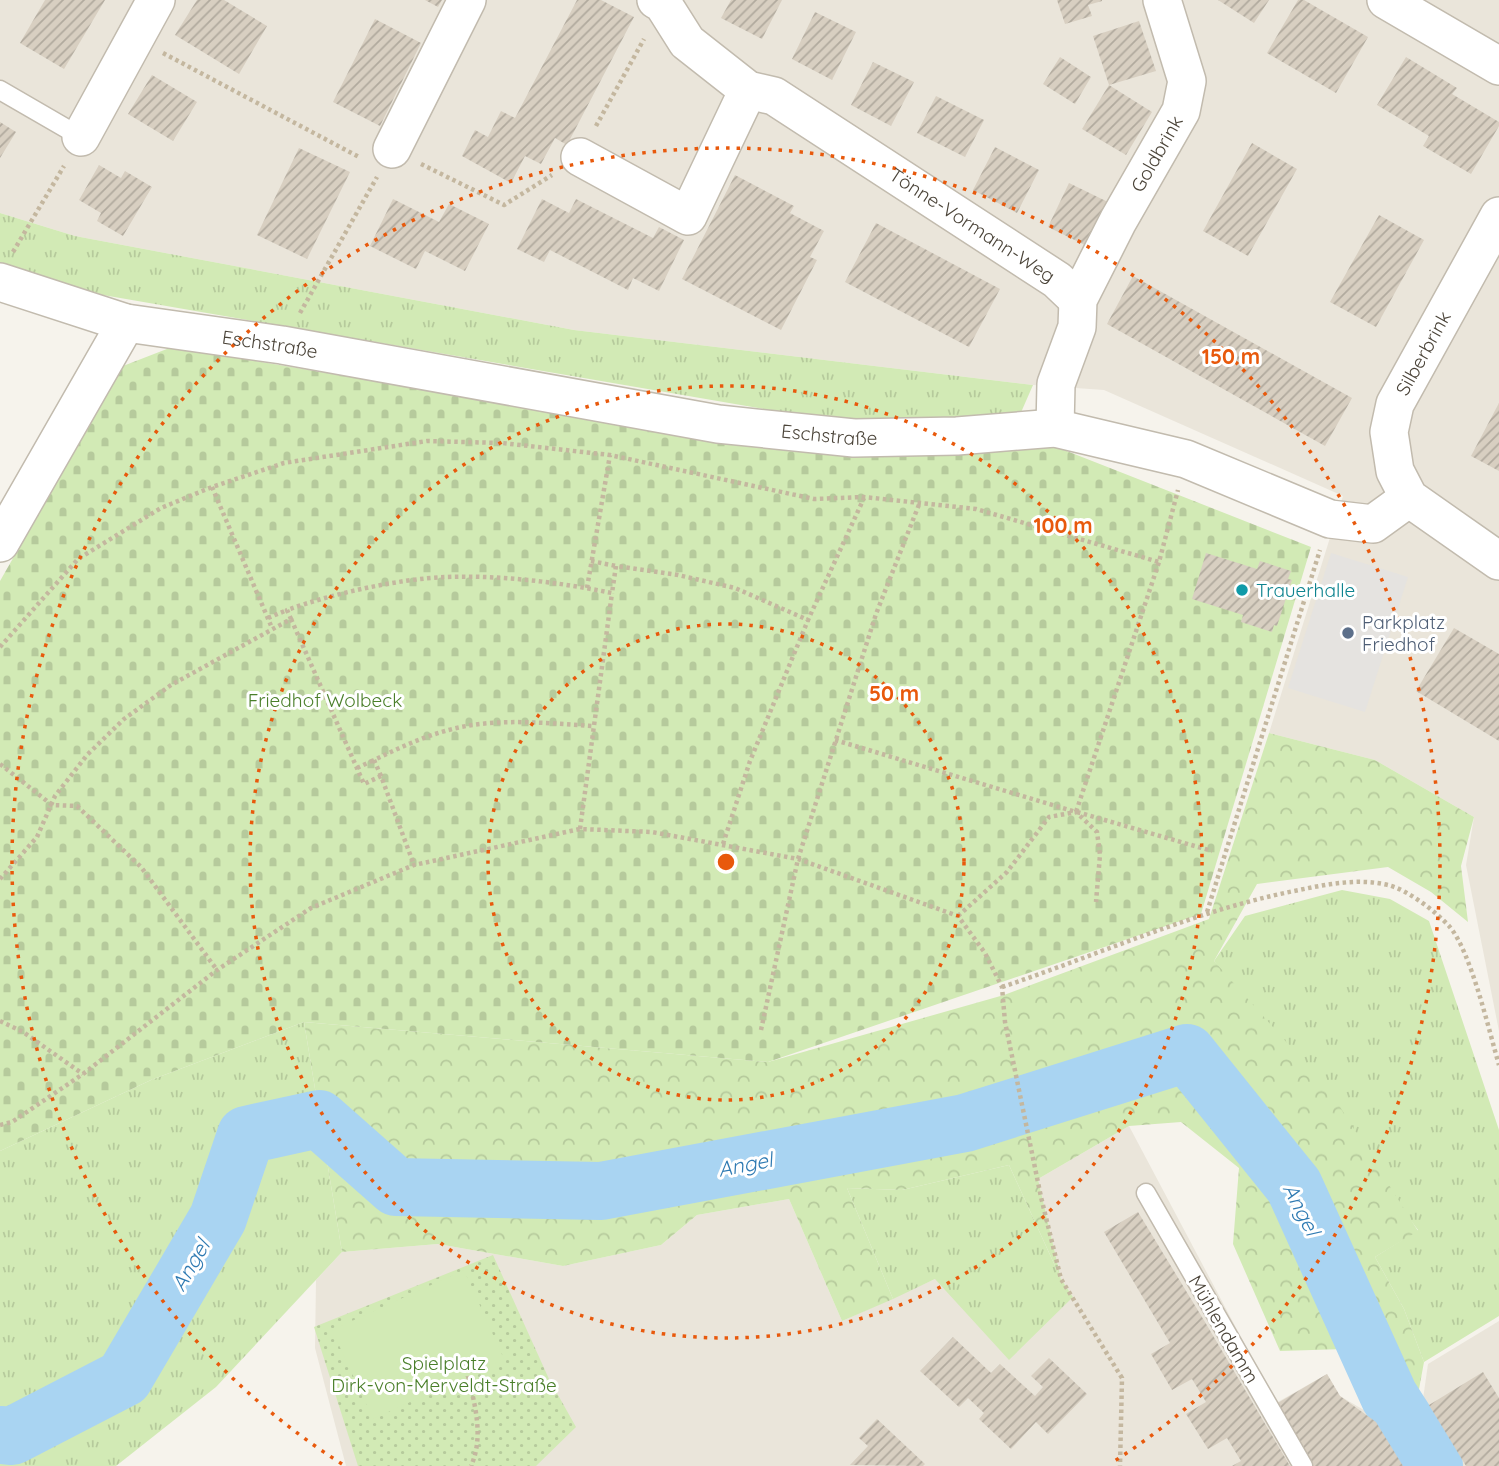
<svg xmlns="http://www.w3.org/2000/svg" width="1499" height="1466" font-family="Quicksand,sans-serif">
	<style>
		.residential { fill: #eae5da }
		.grass { fill: url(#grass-tufts) }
		.forest { fill: url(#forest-crowns) }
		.cemetery { fill: url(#cemetery-stones) }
		.park { fill: url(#park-dots) }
		.pitch { fill: #d2eab5 }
		.parking { fill: #e5e3e0 }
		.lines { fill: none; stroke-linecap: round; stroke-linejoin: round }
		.river { stroke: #a9d4f2; stroke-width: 58 }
		.building { fill: url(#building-hatch) }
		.lane-casing { stroke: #c2bbae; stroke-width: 21 }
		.street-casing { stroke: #c2bbae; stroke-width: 40 }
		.path { stroke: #c4b79f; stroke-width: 4.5; stroke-dasharray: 3.5 3.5; stroke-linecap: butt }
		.lane { stroke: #fff; stroke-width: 18 }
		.street { stroke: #fff; stroke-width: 37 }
		.ring { fill: none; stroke: #e8590c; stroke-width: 3.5; stroke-dasharray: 3.5 7 }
		.culture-dot { fill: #0f9aa8; stroke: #fff; stroke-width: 2.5 }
		.service-dot { fill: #5c6f8a; stroke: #fff; stroke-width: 2.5 }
		.labels { text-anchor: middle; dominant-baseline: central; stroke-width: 6; stroke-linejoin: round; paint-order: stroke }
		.street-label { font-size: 19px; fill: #4b4439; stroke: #fff }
		.culture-label { font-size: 19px; fill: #0d838f; stroke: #fff; text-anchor: start }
		.service-label { font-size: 19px; fill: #4e5e75; stroke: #fff; text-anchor: start }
		.park-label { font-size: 19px; fill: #4a7f2a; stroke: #fff }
		.water-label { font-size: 21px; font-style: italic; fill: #2e7ab2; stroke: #fff }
		.centre { fill: #e8590c; stroke: #fff; stroke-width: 3.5 }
		.ring-label { font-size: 21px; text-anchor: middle; font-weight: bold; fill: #e8590c; stroke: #fff; stroke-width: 6; stroke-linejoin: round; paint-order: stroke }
	</style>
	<defs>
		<pattern id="grass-tufts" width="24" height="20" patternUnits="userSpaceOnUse" patternTransform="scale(1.75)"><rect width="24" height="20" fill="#d2eab5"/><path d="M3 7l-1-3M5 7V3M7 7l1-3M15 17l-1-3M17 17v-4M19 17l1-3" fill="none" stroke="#b6ca9c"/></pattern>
		<pattern id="forest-crowns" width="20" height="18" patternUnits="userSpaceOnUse" patternTransform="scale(1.75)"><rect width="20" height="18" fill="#d2eab5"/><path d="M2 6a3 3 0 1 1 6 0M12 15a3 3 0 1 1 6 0" fill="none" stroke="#b6ca9c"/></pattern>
		<pattern id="cemetery-stones" width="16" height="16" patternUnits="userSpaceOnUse" patternTransform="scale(1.75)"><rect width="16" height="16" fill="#d2eab5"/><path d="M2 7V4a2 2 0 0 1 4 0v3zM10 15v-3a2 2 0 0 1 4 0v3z" fill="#b6ca9c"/></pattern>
		<pattern id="park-dots" width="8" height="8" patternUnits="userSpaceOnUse" patternTransform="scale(1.75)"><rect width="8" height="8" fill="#d2eab5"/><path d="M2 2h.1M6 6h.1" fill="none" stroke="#b6ca9c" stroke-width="1.8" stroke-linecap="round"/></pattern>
		<pattern id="building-hatch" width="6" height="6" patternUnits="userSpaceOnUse" patternTransform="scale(1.75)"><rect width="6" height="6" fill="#d8cfc1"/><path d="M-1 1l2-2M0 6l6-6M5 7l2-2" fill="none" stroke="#b1aa9e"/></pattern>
	</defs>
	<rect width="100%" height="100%" fill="#f6f3ec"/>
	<g class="residential">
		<path d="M0,0H1499V1031L1466,865L1474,817L1375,760L1269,733L1343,496L1104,390L1033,385L574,330L75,236L0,213Z"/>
		<path d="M1129,1126L1276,1403L1327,1374L1340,1396L1374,1416L1404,1466H346L315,1348L316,1280L342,1252L438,1244L563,1266L661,1245L697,1215L789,1199L842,1321L935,1279L1073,1297L1061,1279L1038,1179Z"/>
		<path d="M1499,1321V1466H1458L1421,1413L1428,1364Z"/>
	</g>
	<g class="grass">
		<path d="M0,213L75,236L574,330L1033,385L1019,417L827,420L22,281L0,272Z"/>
		<path d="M1342,890L1390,899L1429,921L1499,1130V1316L1424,1362L1404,1309L1375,1257L1418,1230L1214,961L1245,916Z"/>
		<path d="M304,1022L342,1252L216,1387L116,1466H0V1151L151,1080Z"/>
		<path d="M1009,1165L1061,1279L1073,1297L1009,1360L935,1279L893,1299L847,1188L902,1190Z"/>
	</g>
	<path class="forest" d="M1269,733L1375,760L1474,817L1461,866L1468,922L1431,892L1388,867L1257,884L1214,961L1330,1091L1418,1231L1375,1257L1404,1309L1424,1362L1417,1400L1330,1242L1298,1170L1188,1038L1029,1091L1034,1119L1145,1081H1185L1255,1159L1345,1349L1280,1351L1233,1244L1239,1168L1181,1122L1129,1126L1038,1179L1061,1279L1009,1165L902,1190L847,1188L893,1299L842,1321L789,1199L697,1215L661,1245L563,1266L438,1244L342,1252L304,1022L768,1062L1004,995L1209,919Z"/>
	<path class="cemetery" d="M172,347L721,439L864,456L1054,446L1311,547L1201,914L768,1062L304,1022L151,1080L0,1151V581L123,366Z"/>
	<path class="park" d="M493,1255L549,1379L576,1427L536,1466H358L314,1327Z"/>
	<path class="pitch" d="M464,1270L504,1359L373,1419L332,1330Z"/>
	<path class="parking" d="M1331,553L1408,577L1365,712L1288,688Z"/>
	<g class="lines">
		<path class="river" d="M0,1435L12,1436L124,1378L218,1218L246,1135L319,1119L396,1187L601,1191L965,1123L1187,1053L1294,1186L1389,1396L1434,1466"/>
	</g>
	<g class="building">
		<path d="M45,0H105L64,69L20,43Z"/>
		<path d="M197,0H224L267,26L239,74L175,35Z"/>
		<path d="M425,0H442L438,7Z"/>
		<path d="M577,0H601L634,17L567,145L555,138L541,164L525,156L511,183L462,156L475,130L488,137L501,111L515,118Z"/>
		<path d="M731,0H782L762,39L721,18Z"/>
		<path d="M1057,0H1102V1L1088,5L1092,16L1065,24Z"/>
		<path d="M1218,0H1269L1254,23Z"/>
		<path d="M1298,0H1304L1368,37L1336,93L1267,53Z"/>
		<path d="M815,12L856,32L832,80L792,59Z"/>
		<path d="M375,19L421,43L380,126L333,102Z"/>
		<path d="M1139,21L1156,71L1109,85L1093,36Z"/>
		<path d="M1060,57L1091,77L1075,104L1043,84Z"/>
		<path d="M1406,57L1457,88L1452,94L1499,122V126L1471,174L1423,146L1429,136L1377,105Z"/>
		<path d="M873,62L914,82L891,126L851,105Z"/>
		<path d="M152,75L197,102L173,141L128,114Z"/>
		<path d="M1109,85L1152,112L1126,155L1082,129Z"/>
		<path d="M936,96L984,120L965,157L917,133Z"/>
		<path d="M0,122L16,132L0,158Z"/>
		<path d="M1252,143L1297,169L1248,256L1203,231Z"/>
		<path d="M995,147L1039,170L1017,213L973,190Z"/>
		<path d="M299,148L350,172L307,259L257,235Z"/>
		<path d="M99,165L121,178L125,171L152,187L123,236L97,221L101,213L79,200Z"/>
		<path d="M735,175L794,206L790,213L824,231L810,257L817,260L781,330L682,279Z"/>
		<path d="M1069,183L1110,203L1089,247L1048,227Z"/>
		<path d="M393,199L439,222L449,204L489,224L465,271L425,251L416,269L370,246Z"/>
		<path d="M542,199L569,213L576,199L653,238L659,227L684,240L659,291L633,278L628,290L550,250L544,262L517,249Z"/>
		<path d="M1379,215L1424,240L1376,327L1330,302Z"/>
		<path d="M876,223L1000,289L969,347L845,282Z"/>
		<path d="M1133,276L1352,398L1325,446L1107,324Z"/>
		<path d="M1499,403V471L1471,456Z"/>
		<path d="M1206,553L1257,569L1260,561L1291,571L1288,579L1292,580L1277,626L1274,625L1272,632L1241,622L1243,615L1192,599Z"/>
		<path d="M1454,628L1499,654V741L1416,691Z"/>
		<path d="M1138,1212L1205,1322L1290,1466H1232L1241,1461L1227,1438L1208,1449L1186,1414L1206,1402L1192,1379L1172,1390L1151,1354L1170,1343L1104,1232Z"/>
		<path d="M953,1337L991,1373L1000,1364L1035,1396L1043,1387L1031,1376L1049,1358L1087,1394L1048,1434L1036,1422L1011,1449L979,1419L984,1413L968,1398L959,1407L920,1371Z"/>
		<path d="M1483,1372L1499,1398V1466H1466L1429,1405Z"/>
		<path d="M1327,1374L1340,1396L1376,1422L1403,1466H1311L1309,1463L1311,1462L1276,1404Z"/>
		<path d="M877,1419L925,1464L923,1466L850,1465L868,1446L859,1438Z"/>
	</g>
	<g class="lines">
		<g class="lane-casing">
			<g id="lane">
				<path d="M0,90L81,137"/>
				<path d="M1146,1193L1303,1466"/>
			</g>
		</g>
		<g class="street-casing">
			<g id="street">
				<path id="s1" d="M656,0L663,4L687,42L748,90L774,96L1057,280L1078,300"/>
				<path d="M1386,0L1499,66"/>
				<path d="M81,137L156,0"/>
				<path d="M392,149L467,0"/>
				<path d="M580,157L688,216L748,90"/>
				<path d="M1499,216L1395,404L1389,432L1395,471L1409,498L1499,561"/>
				<path id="s2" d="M0,282L126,323L282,345L718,424L854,438L957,436L1055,428L1186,459L1330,519L1373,524L1409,498"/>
				<path id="s3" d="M1055,428L1056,384L1077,327L1078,300L1118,221L1181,111L1187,81L1162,0"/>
				<path d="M0,543L126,323"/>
			</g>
		</g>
		<g class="path">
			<path d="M163,53L359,157"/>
			<path d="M596,126L644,39"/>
			<path d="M421,164L504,205L552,175"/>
			<path d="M13,252L64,166"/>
			<path d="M300,313L377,177"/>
			<path d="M212,487L272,628"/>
			<path d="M591,561L616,566"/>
			<path d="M587,588L610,455"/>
			<path d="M268,618L287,610"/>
			<path d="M291,619L364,784L381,776L414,865"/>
			<path d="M0,647L78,559L161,508L212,487L284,463L427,441L502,443L610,455L814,499L864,497L976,509L1159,562L1178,490"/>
			<path d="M835,740L1076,812L1159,562"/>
			<path d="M0,764L52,805L77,806L141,867L217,970"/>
			<path d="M357,768L374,760"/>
			<path d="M381,776L374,760C397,749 420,738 445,731C492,717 544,723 593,726"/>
			<path d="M1077,812L1212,851"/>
			<path d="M580,829L612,593"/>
			<path d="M723,844L750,761L808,620"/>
			<path d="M0,879L37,837L55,796L87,755L124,719L171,685L291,619L287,610C331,594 398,579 445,577C500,575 558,582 612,593L616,566L678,575L735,588L808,620L864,498"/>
			<path d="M1207,912L1320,550"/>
			<path d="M958,916L1007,872L1049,817L1076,812L1097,832L1100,855L1096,902"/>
			<path d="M1002,987C1101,954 1196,910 1299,890C1328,884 1358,878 1388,885C1408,890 1435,911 1449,926C1471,951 1489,1031 1499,1065"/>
			<path d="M0,1021L23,1032L83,1074"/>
			<path d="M761,1030L798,859L876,614L920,502"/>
			<path d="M0,1125L12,1122L83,1074L217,970L311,908L414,865L580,829L652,832L798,859L958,916L985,953L1002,987L1005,1022L1041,1197L1061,1279L1122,1378L1120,1466"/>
			<path d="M468,1376C475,1405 484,1437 471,1466"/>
		</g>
		<use href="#lane" class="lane"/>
		<use href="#street" class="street"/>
	</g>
	<g class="ring">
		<circle cx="726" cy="862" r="238"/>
		<circle cx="726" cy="862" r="476"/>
		<path d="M342 1464A714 714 0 1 1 1110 1464"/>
	</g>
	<circle class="culture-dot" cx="1242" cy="590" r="7"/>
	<circle class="service-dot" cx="1348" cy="633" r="7"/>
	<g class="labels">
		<g class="street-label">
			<text stroke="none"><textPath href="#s3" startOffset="298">Goldbrink</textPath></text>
			<text stroke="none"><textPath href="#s1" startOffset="394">Tönne-Vormann-Weg</textPath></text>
			<text stroke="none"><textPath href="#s2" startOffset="278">Eschstraße</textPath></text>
			<text transform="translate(1423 353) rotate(-61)">Silberbrink</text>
			<text stroke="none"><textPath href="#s2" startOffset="845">Eschstraße</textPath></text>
			<text transform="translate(1224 1329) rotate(60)">Mühlendamm</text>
		</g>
		<g class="culture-label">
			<text x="1256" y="590">Trauerhalle</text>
		</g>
		<g class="service-label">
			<text x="1362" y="622">Parkplatz<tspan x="1362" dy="22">Friedhof</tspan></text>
		</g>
		<g class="park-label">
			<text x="325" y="700">Friedhof Wolbeck</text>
			<text x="444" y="1363">Spielplatz<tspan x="444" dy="22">Dirk-von-Merveldt-Straße</tspan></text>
		</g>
		<g class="water-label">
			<text transform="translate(745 1164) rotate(-11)">Angel</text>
			<text transform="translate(1302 1209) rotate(63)">Angel</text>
			<text transform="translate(190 1265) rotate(-60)">Angel</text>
		</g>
	</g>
	<circle cx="726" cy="862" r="10" class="centre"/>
	<g class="ring-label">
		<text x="1231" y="364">150 m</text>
		<text x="1063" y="533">100 m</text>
		<text x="894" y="701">50 m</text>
	</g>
</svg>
